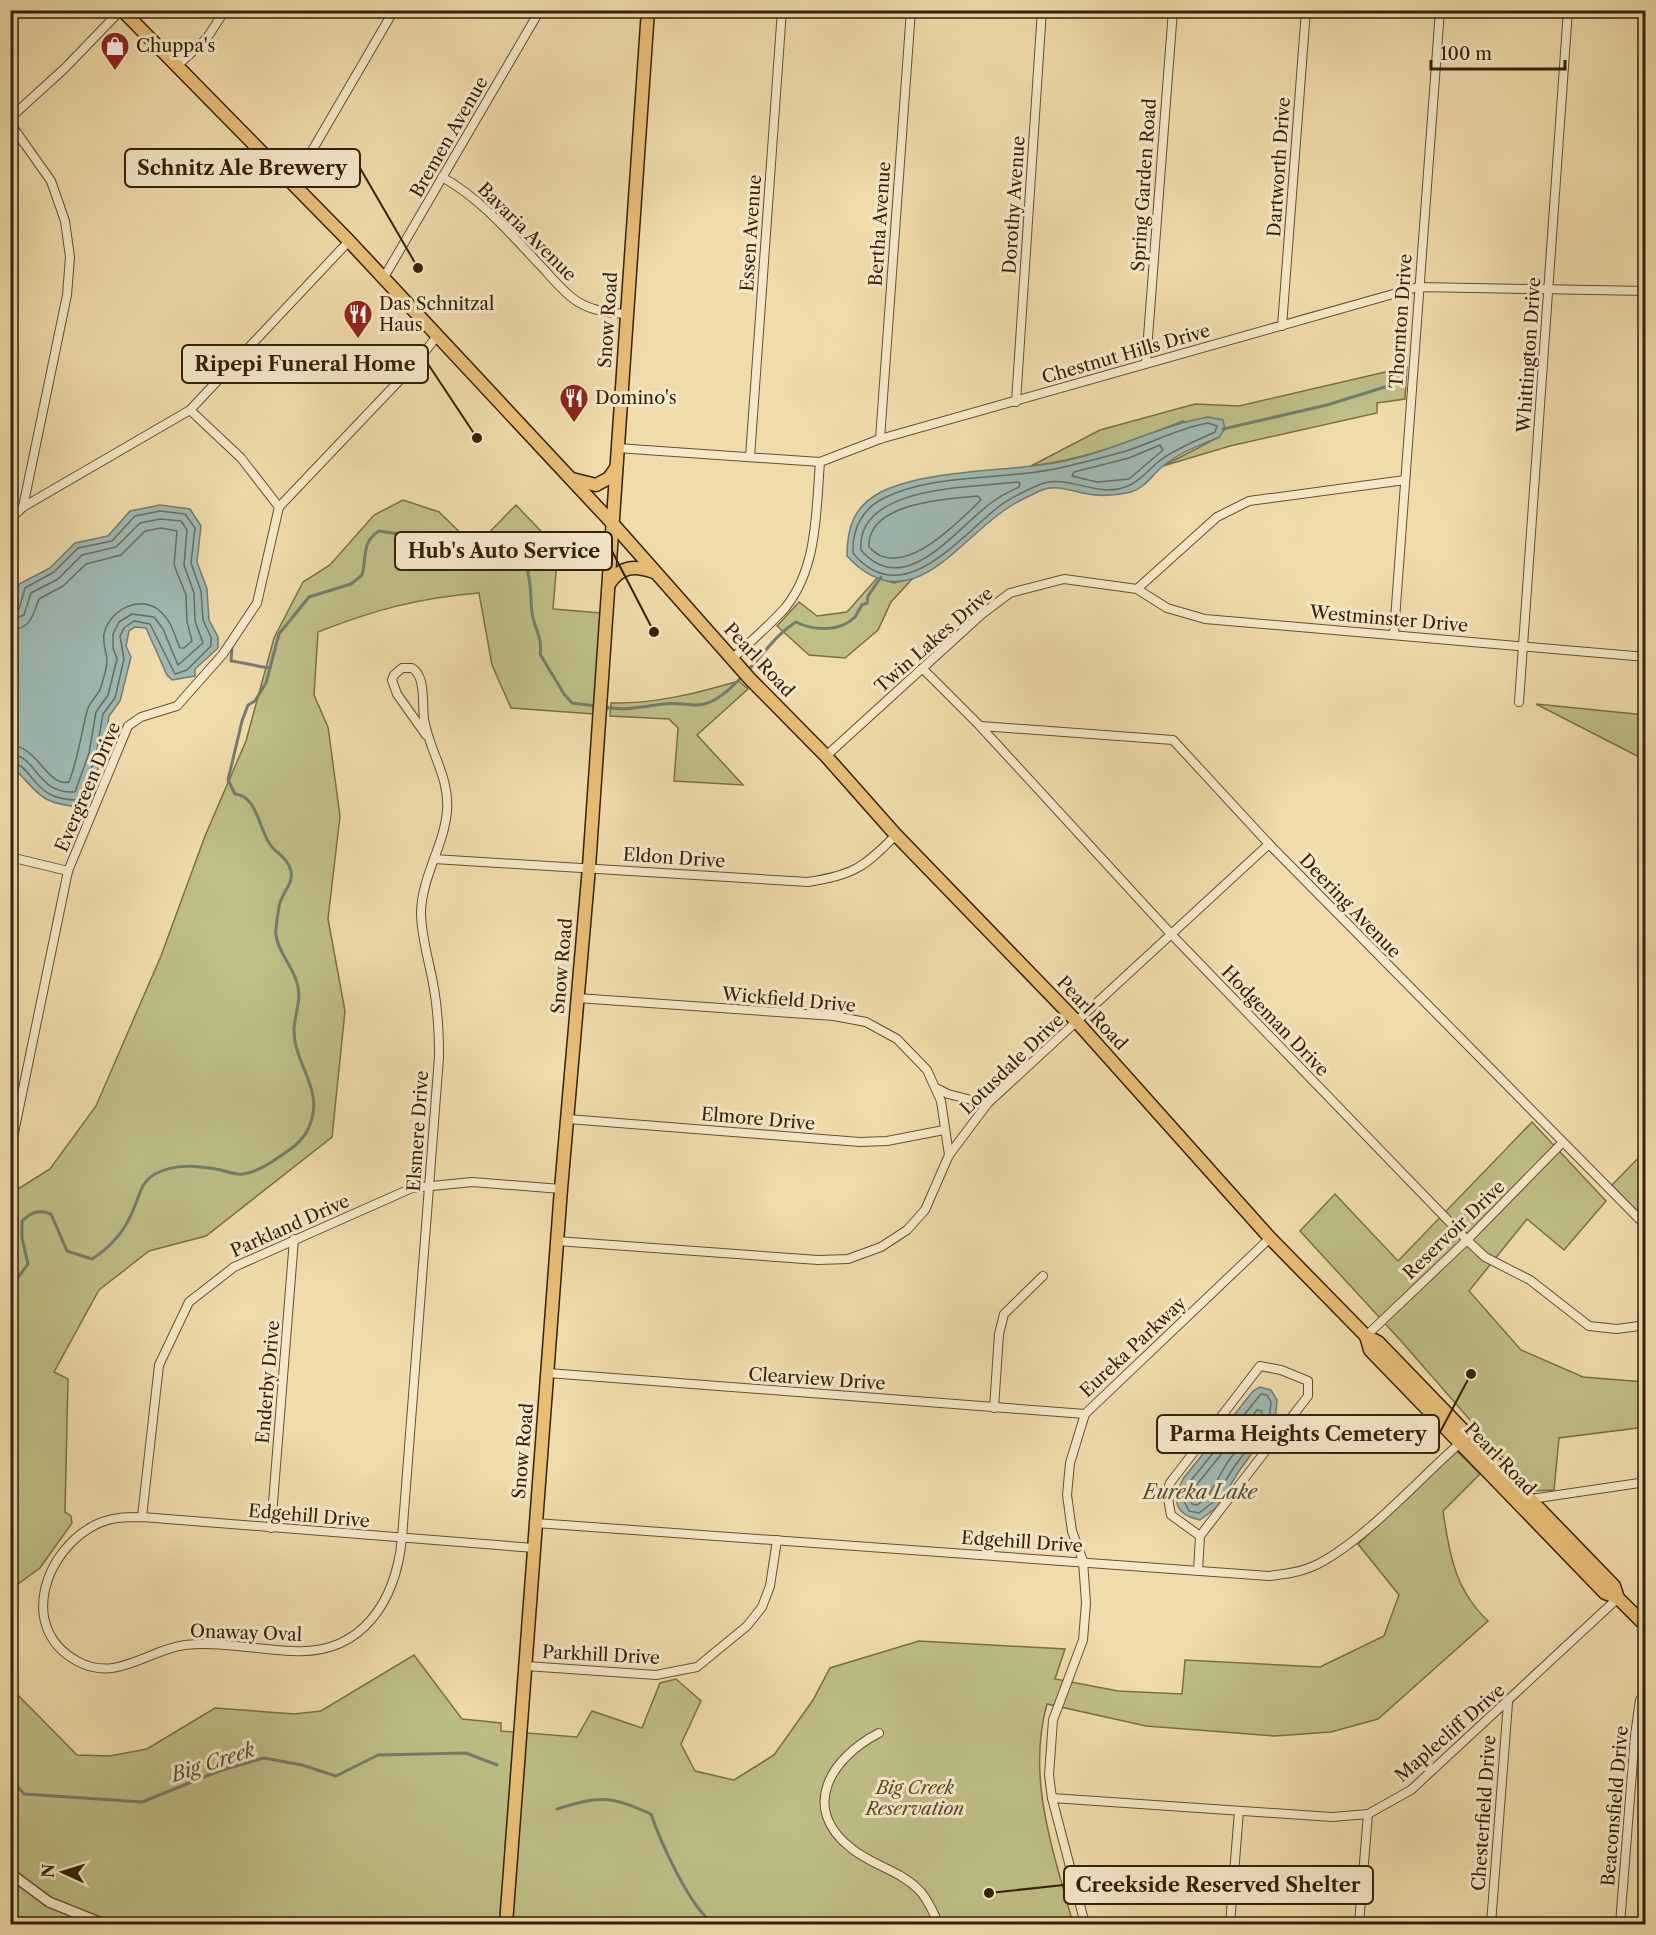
<svg xmlns="http://www.w3.org/2000/svg" width="1656" height="1935" font-family="'Libre Caslon Text',serif">
	<style>
		.green { fill: #bebe86; stroke: #797049; stroke-width: 1.5 }
		.water { fill: #9eb9b3; stroke: #747c70; stroke-width: 1.5 }
		.lines { fill: none; stroke-linecap: round; stroke-linejoin: round }
		.shore { stroke: #696d60; stroke-width: 1.5 }
		.stream { stroke: #747c70; stroke-width: 3 }
		.minor-casing { stroke: #635034; stroke-width: 10 }
		.tertiary-casing { stroke: #635034; stroke-width: 12 }
		.primary-casing { stroke: #34210c; stroke-width: 15 }
		.minor { stroke: #f5e8c8; stroke-width: 8 }
		.tertiary { stroke: #f5e8c8; stroke-width: 9 }
		.primary { stroke: #e8be76; stroke-width: 12 }
		.labels { text-anchor: middle; dominant-baseline: central; stroke-width: 6; stroke-linejoin: round; paint-order: stroke }
		.poi-label { font-size: 18px; fill: #34210c; stroke: #f5e8c8; text-anchor: start }
		.street-label { font-size: 18px; fill: #34210c; stroke: #f5e8c8 }
		.park-label { font-size: 18px; font-style: italic; fill: #56482a; stroke: #f5e8c8 }
		.water-label { font-size: 20px; font-style: italic; fill: #544f3e; stroke: #f5e8c8 }
		.leader { fill: none; stroke: #34210c; stroke-width: 2 }
		.callout-dot { fill: #34210c; stroke: #f5e8c8; stroke-width: 2 }
		.callout { fill: #f5e8c8; stroke: #34210c; stroke-width: 2 }
		.callout-label { font-size: 20px; text-anchor: middle; font-weight: bold; fill: #34210c }
	</style>
	<rect width="100%" height="100%" fill="#f0dbab"/>
	<filter id="stains"><feTurbulence type="fractalNoise" baseFrequency=".00333" numOctaves="4"/><feColorMatrix values="0 0 0 0 .2 0 0 0 0 .09 0 0 0 0 .02 0 0 0 .5 -.17"/></filter>
	<radialGradient id="worn" r=".72"><stop offset=".6" stop-color="#630" stop-opacity="0"/><stop offset="1" stop-color="#630" stop-opacity=".3"/></radialGradient>
	<g class="green">
		<path d="M1407,367L1405,399L1377,403V413L1230,446L1163,466L1219,437L1183,421C1133,441 1085,459 1031,466L1100,430L1195,404L1239,406Z"/>
		<path d="M403,500L439,512L475,547L516,505L558,549L553,609L601,613L594,714L511,708L492,665L479,593C418,598 374,610 318,632L314,695L328,727L340,816L328,919L345,1011L332,1137L206,1236L149,1251L99,1290L54,1372L68,1379L65,1512L71,1516L72,1523L40,1568L11,1589L10,1194L50,1169L96,1106L161,956L205,836L246,741L274,638L303,582L330,565L374,515Z"/>
		<path d="M877,578L894,583L913,578L891,602L878,630L845,658L809,655L777,626L799,602L817,616L847,612Z"/>
		<path d="M739,681L748,689L697,735L743,785L674,781L678,728L669,719L610,716L611,703C655,704 697,693 739,681Z"/>
		<path d="M1536,704L1645,715V760Z"/>
		<path d="M1532,1122L1606,1201L1564,1250L1527,1219L1469,1291L1521,1350L1583,1377L1645,1382V1427L1559,1438L1554,1490L1532,1491L1402,1342L1300,1231L1335,1194L1398,1261Z"/>
		<path d="M1645,1151V1223L1612,1185Z"/>
		<path d="M1457,1451L1480,1474L1443,1511C1449,1553 1455,1590 1488,1621L1378,1719L1331,1732L1274,1736L1146,1726L1047,1704C1026,1779 1054,1852 1073,1924H11L10,1687L77,1755L110,1756L147,1749L215,1708L294,1714L321,1711L414,1655L462,1719L501,1723V1731L577,1737L592,1711L642,1728L660,1683L676,1679L701,1701L681,1744L695,1771L734,1780L774,1755L813,1700L830,1668L919,1641L1065,1649L1055,1679L1118,1691L1182,1694L1185,1660L1320,1667L1384,1636L1399,1595L1358,1544Z"/>
	</g>
	<g class="water">
		<path d="M1208,417L1223,420L1225,429L1219,437C1200,445 1178,453 1162,467C1152,475 1145,488 1131,492C1119,495 1107,496 1095,495C1077,494 1059,483 1042,490C1029,496 1013,503 1002,512C954,546 907,621 847,556C847,527 854,506 881,492C927,469 1008,472 1060,462C1112,452 1158,426 1208,417Z"/>
		<path d="M160,505L190,509L201,526L197,562L207,589L209,620L218,637V648L195,669V676L172,680L167,675L146,628L135,627L129,631L126,646L131,657L120,701L109,716L102,757L88,798L80,807C36,803 40,792 11,766L10,612L19,584L50,568L75,543L108,536L130,511Z"/>
		<path d="M1260,1387L1271,1390L1277,1400L1275,1422L1239,1471L1217,1507L1200,1520C1174,1514 1172,1501 1183,1479L1253,1391Z"/>
	</g>
	<g class="lines">
		<g class="shore">
			<path d="M1208,423L1217,426L1215,432C1196,441 1174,449 1158,462C1144,474 1137,485 1118,489C1092,494 1065,475 1041,484C1027,490 1009,498 997,508C958,539 901,612 853,553C852,529 862,509 884,498C936,472 1008,481 1064,467C1085,462 1106,457 1126,451C1154,442 1179,428 1208,423Z"/>
			<path d="M1160,445L1163,450L1129,479L1097,482L1072,476L1074,472L1129,458Z"/>
			<path d="M1017,482L1020,483L1019,487C1011,491 1002,495 995,500C959,524 906,603 861,550C856,485 972,488 1017,482Z"/>
			<path d="M978,496L981,500C957,523 901,583 869,547C867,502 947,499 978,496Z"/>
			<path d="M10,613L19,609L25,588L54,572L78,548L112,541L135,516L160,511L185,514L195,528L191,563L201,591L203,620L211,637V646L187,670L175,674L150,624L134,621L124,628L120,636L124,659L115,698L103,714L96,755L82,795L78,800C31,801 35,765 10,762"/>
			<path d="M10,621L24,615L31,593L58,579L82,555L116,547L140,523L160,519L181,521L187,530L184,565L194,593L195,621L203,643L178,665L163,629L154,617L132,614L119,622L113,634V648L117,659L108,695L96,712L89,753L75,792C36,794 38,756 10,754"/>
			<path d="M10,630C31,629 33,615 39,599L63,586L86,564L121,555L145,531L161,528L177,531L174,565L186,595L187,622L192,641L184,648H180C174,635 172,622 161,612C141,593 109,610 104,634C102,644 107,652 107,661C107,669 103,679 101,687C98,696 89,702 87,711C81,735 78,758 69,782C47,787 38,746 10,745"/>
			<path d="M1261,1394L1267,1395L1271,1402L1269,1421L1234,1467L1212,1503L1199,1513L1189,1511L1182,1497L1188,1484Z"/>
			<path d="M1257,1410L1262,1411L1261,1418L1227,1463L1207,1498L1197,1505L1192,1504L1190,1497L1194,1488Z"/>
		</g>
		<g class="stream">
			<path d="M1223,429L1327,405L1401,382"/>
			<path d="M232,648L231,661C245,663 256,666 270,668"/>
			<path d="M748,670C765,653 776,634 796,622C814,631 840,632 855,617C858,613 859,609 862,605L867,603L868,596L881,577"/>
			<path d="M602,707C624,711 642,707 663,704C674,702 686,705 697,705C715,705 732,687 744,675"/>
			<path d="M10,1282L17,1279L28,1264L22,1238V1221C32,1212 38,1209 51,1214L67,1251L92,1259C111,1247 126,1229 134,1208C140,1194 141,1182 155,1174C175,1163 199,1166 221,1170C228,1172 236,1175 243,1174C257,1172 268,1165 279,1157C291,1149 302,1142 308,1129C327,1090 293,1065 294,1029C295,1012 303,997 296,980C291,964 278,952 276,935C275,931 279,903 281,900C285,889 293,884 291,871C288,859 279,855 272,847C259,832 258,796 235,794L228,780L242,721L248,705L255,701L266,683L279,634L309,597L351,584L362,575C367,558 361,542 379,531L406,535L414,547L431,557L439,549L497,545L515,536L523,537L534,548L526,566C532,582 530,596 532,613C534,628 543,638 540,654L564,694L572,703L596,706"/>
			<path d="M10,1778L24,1794L142,1802L219,1771L264,1758L302,1765L336,1776L378,1755L466,1753L497,1765"/>
			<path d="M557,1809C600,1795 610,1796 651,1814C661,1843 690,1908 714,1924"/>
			<path d="M767,1924H786"/>
		</g>
		<g class="minor-casing">
			<g id="minor">
				<path d="M177,66L207,38L225,10"/>
				<path d="M10,118L64,69L121,10"/>
				<path d="M10,123L51,181L65,221L70,257L67,295L23,507"/>
				<path d="M442,177C481,199 508,231 538,263C551,276 562,292 578,302C593,311 610,313 627,314"/>
				<path d="M292,185L394,10"/>
				<path d="M383,279L540,10"/>
				<path d="M1282,326L1306,10"/>
				<path d="M1146,363L1173,10"/>
				<path d="M1016,402L1042,10"/>
				<path d="M190,410L241,458L279,507"/>
				<path d="M880,439L911,10"/>
				<path d="M617,448L820,462L880,439L1418,287L1646,291"/>
				<path d="M750,457L782,10"/>
				<path d="M10,519L23,507L190,410L349,241"/>
				<path d="M1137,589L1167,608L1205,619L1646,657"/>
				<path d="M1394,633L1440,10"/>
				<path d="M1645,657L1646,645"/>
				<path d="M732,659C750,642 769,626 785,608C818,568 816,510 820,462"/>
				<path d="M923,669L980,726L1171,934L1467,1240L1485,1257L1530,1280L1589,1326L1617,1329L1646,1325"/>
				<path d="M1519,702L1568,10"/>
				<path d="M980,726L1173,740L1269,844L1646,1226"/>
				<path d="M426,735L397,694L392,680L394,675L402,668H412C426,676 422,704 424,719C429,751 450,777 447,811C444,846 422,876 421,912C421,938 430,963 434,989C438,1011 439,1034 439,1057L402,1538C396,1600 363,1655 293,1651C258,1650 220,1641 185,1645C147,1650 116,1683 77,1661C17,1628 45,1549 97,1524C112,1517 126,1517 142,1517C272,1528 403,1538 534,1548"/>
				<path d="M826,756L982,614L1010,593L1064,579L1137,589L1217,517L1249,501L1405,480"/>
				<path d="M10,857L68,871"/>
				<path d="M434,859L808,882C854,875 864,867 896,835"/>
				<path d="M577,998L834,1016L866,1022L897,1039L927,1070L941,1101L949,1155"/>
				<path d="M936,1088L948,1094L987,1104"/>
				<path d="M568,1119L860,1142L887,1141L944,1130"/>
				<path d="M10,1152L68,871L128,726L141,717L177,706L223,654L257,603L279,507L416,363L437,336"/>
				<path d="M557,1241L818,1260L848,1259L881,1247L907,1230L925,1210L949,1155L988,1103L1269,844"/>
				<path d="M1366,1336L1467,1240L1562,1143"/>
				<path d="M548,1373L1085,1414"/>
				<path d="M994,1408L999,1334L1004,1314L1043,1276"/>
				<path d="M1531,1499L1646,1482"/>
				<path d="M142,1517L159,1365L189,1302L234,1267L412,1188L472,1182L561,1189"/>
				<path d="M536,1523L1269,1576C1286,1574 1302,1572 1318,1564C1365,1540 1419,1479 1460,1443"/>
				<path d="M271,1528L294,1239"/>
				<path d="M1198,1571L1200,1536L1308,1396V1381L1281,1370L1260,1366L1170,1483L1167,1493L1171,1515L1200,1536"/>
				<path d="M526,1666L656,1675L697,1667L747,1626L762,1607L770,1586L777,1540"/>
				<path d="M879,1733C832,1757 799,1807 851,1848C871,1865 899,1870 918,1889C928,1898 933,1913 939,1924"/>
				<path d="M1052,1798L1332,1817L1368,1814L1411,1790L1618,1598"/>
				<path d="M1085,1924L1052,1798L1049,1775L1053,1720L1083,1640L1086,1603L1083,1561L1072,1531L1067,1495L1070,1463L1085,1414L1270,1238"/>
				<path d="M1230,1924L1239,1811"/>
				<path d="M1359,1924L1368,1814"/>
				<path d="M1491,1924L1508,1703"/>
				<path d="M1620,1924L1635,1735L1640,1700L1646,1691"/>
			</g>
		</g>
		<g class="tertiary-casing">
			<path id="tertiary" d="M10,1873L49,1902L104,1924"/>
		</g>
		<g class="primary-casing">
			<g id="primary">
				<path d="M122,10L349,241L613,524L750,679L826,756L896,835L1077,1022L1270,1238L1366,1336L1378,1342L1614,1586L1618,1598L1646,1626"/>
				<path d="M572,479L596,485L609,478L616,468"/>
				<path d="M609,584C621,566 634,565 654,572"/>
				<path d="M1366,1336L1370,1350L1605,1593L1618,1598"/>
				<path d="M506,1924L561,1189L589,867L648,10"/>
			</g>
		</g>
		<use href="#minor" class="minor"/>
		<use href="#tertiary" class="tertiary"/>
		<use href="#primary" class="primary"/>
	</g>
	<defs>
		<g id="shop-pin" transform="scale(1.5)"><path d="M0 17L-7.5 6A9.5 9.5 0 1 1 7.5 6Z" fill="#8f2418" stroke="#f5e8c8"/><path d="M-5-2.5h2.3a2.7 3.5 0 0 1 5.4 0H5L5.5 6h-11ZM-1.5-2.5h3a1.5 2.3 0 0 0-3 0Z" fill="#fff"/></g>
		<g id="restaurant-pin" transform="scale(1.5)"><path d="M0 17L-7.5 6A9.5 9.5 0 1 1 7.5 6Z" fill="#8f2418" stroke="#f5e8c8"/><path d="M-5-6h1v4h1v-4h1v4h1v-4h1v5L-1.5 .5V6h-2V.5L-5-1ZM5-6V6H3V1.5H1.5Q1.5-4 5-6Z" fill="#fff"/></g>
	</defs>
	<g fill-rule="evenodd">
		<use href="#shop-pin" x="115" y="46"/>
		<use href="#restaurant-pin" x="358" y="314"/>
		<use href="#restaurant-pin" x="574" y="398"/>
	</g>
	<g class="labels">
		<g class="poi-label">
			<text x="136" y="46">Chuppa's</text>
			<text x="379" y="304">Das Schnitzal<tspan x="379" dy="21">Haus</tspan></text>
			<text x="595" y="398">Domino's</text>
		</g>
		<g class="street-label">
			<text transform="translate(449 137) rotate(-60)">Bremen Avenue</text>
			<text transform="translate(1279 167) rotate(-86)">Dartworth Drive</text>
			<text transform="translate(1144 185) rotate(-86)">Spring Garden Road</text>
			<text transform="translate(1014 205) rotate(-86)">Dorothy Avenue</text>
			<text transform="translate(880 224) rotate(-86)">Bertha Avenue</text>
			<text transform="translate(527 232) rotate(45)">Bavaria Avenue</text>
			<text transform="translate(751 233) rotate(-86)">Essen Avenue</text>
			<text transform="translate(608 320) rotate(-86)">Snow Road</text>
			<text transform="translate(1401 321) rotate(-86)">Thornton Drive</text>
			<text transform="translate(1126 354) rotate(-16)">Chestnut Hills Drive</text>
			<text transform="translate(1529 355) rotate(-86)">Whittington Drive</text>
			<text transform="translate(1389 619) rotate(5)">Westminster Drive</text>
			<text transform="translate(934 640) rotate(-41)">Twin Lakes Drive</text>
			<text transform="translate(759 660) rotate(47)">Pearl Road</text>
			<text transform="translate(88 787) rotate(-67)">Evergreen Drive</text>
			<text transform="translate(674 858) rotate(4)">Eldon Drive</text>
			<text transform="translate(1350 906) rotate(46)">Deering Avenue</text>
			<text transform="translate(562 966) rotate(-85)">Snow Road</text>
			<text transform="translate(789 1000) rotate(5)">Wickfield Drive</text>
			<text transform="translate(1092 1013) rotate(47)">Pearl Road</text>
			<text transform="translate(1275 1021) rotate(46)">Hodgeman Drive</text>
			<text transform="translate(1012 1064) rotate(-44)">Lotusdale Drive</text>
			<text transform="translate(758 1119) rotate(5)">Elmore Drive</text>
			<text transform="translate(418 1131) rotate(-86)">Elsmere Drive</text>
			<text transform="translate(290 1226) rotate(-24)">Parkland Drive</text>
			<text transform="translate(1454 1230) rotate(-44)">Reservoir Drive</text>
			<text transform="translate(1133 1347) rotate(-43)">Eureka Parkway</text>
			<text transform="translate(817 1379) rotate(4)">Clearview Drive</text>
			<text transform="translate(268 1382) rotate(-85)">Enderby Drive</text>
			<text transform="translate(523 1451) rotate(-85)">Snow Road</text>
			<text transform="translate(1500 1459) rotate(46)">Pearl Road</text>
			<text transform="translate(309 1516) rotate(5)">Edgehill Drive</text>
			<text transform="translate(1022 1542) rotate(4)">Edgehill Drive</text>
			<text transform="translate(246 1633) rotate(2)">Onaway Oval</text>
			<text transform="translate(601 1655) rotate(3)">Parkhill Drive</text>
			<text transform="translate(1450 1733) rotate(-41)">Maplecliff Drive</text>
			<text transform="translate(1615 1806) rotate(-85)">Beaconsfield Drive</text>
			<text transform="translate(1484 1813) rotate(-86)">Chesterfield Drive</text>
		</g>
		<g class="park-label">
			<text x="915" y="1788">Big Creek<tspan x="915" dy="21">Reservation</tspan></text>
		</g>
		<g class="water-label">
			<text x="1200" y="1492">Eureka Lake</text>
			<text transform="translate(213 1762) rotate(-18)">Big Creek</text>
		</g>
	</g>
	<path class="leader" d="M418 268L360 168M477 438L428 364M654 632L612 551M1471 1374L1439 1434M989 1893L1064 1885"/>
	<g class="callout-dot">
		<circle cx="418" cy="268" r="6"/>
		<circle cx="477" cy="438" r="6"/>
		<circle cx="654" cy="632" r="6"/>
		<circle cx="1471" cy="1374" r="6"/>
		<circle cx="989" cy="1893" r="6"/>
	</g>
	<g class="callout">
		<rect x="125" y="149" width="235" height="38" rx="6"/>
		<rect x="182" y="345" width="246" height="38" rx="6"/>
		<rect x="395" y="532" width="217" height="38" rx="6"/>
		<rect x="1157" y="1415" width="282" height="38" rx="6"/>
		<rect x="1064" y="1866" width="309" height="38" rx="6"/>
	</g>
	<g class="callout-label">
		<text x="242" y="175">Schnitz Ale Brewery</text>
		<text x="305" y="371">Ripepi Funeral Home</text>
		<text x="504" y="558">Hub's Auto Service</text>
		<text x="1298" y="1441">Parma Heights Cemetery</text>
		<text x="1218" y="1892">Creekside Reserved Shelter</text>
	</g>
	<rect width="1656" height="1935" fill="none" stroke="#f0dbab" stroke-width="36"/>
	<rect x="12" y="12" width="1632" height="1911" fill="none" stroke="#34210c" stroke-width="3"/>
	<rect x="18" y="18" width="1620" height="1899" fill="none" stroke="#34210c" stroke-width="1.5"/>
	<g transform="translate(63 1872) rotate(274)" stroke="#f5e8c8" stroke-width="4.5" paint-order="stroke">
	<path d="M0-4.5L10 22L0 15L-10 22Z" fill="#34210c"/>
	<text y="-9" font-size="16" font-weight="bold" text-anchor="middle" fill="#34210c">N</text>
	</g>
	<path d="M1431 60v9h134v-9" fill="none" stroke="#34210c" stroke-width="3"/>
	<text x="1440" y="60" font-size="18" fill="#34210c" stroke="#f5e8c8" stroke-width="4.5" paint-order="stroke">100 m</text>
	<rect width="100%" height="100%" filter="url(#stains)"/>
	<rect width="100%" height="100%" fill="url(#worn)"/>
</svg>
